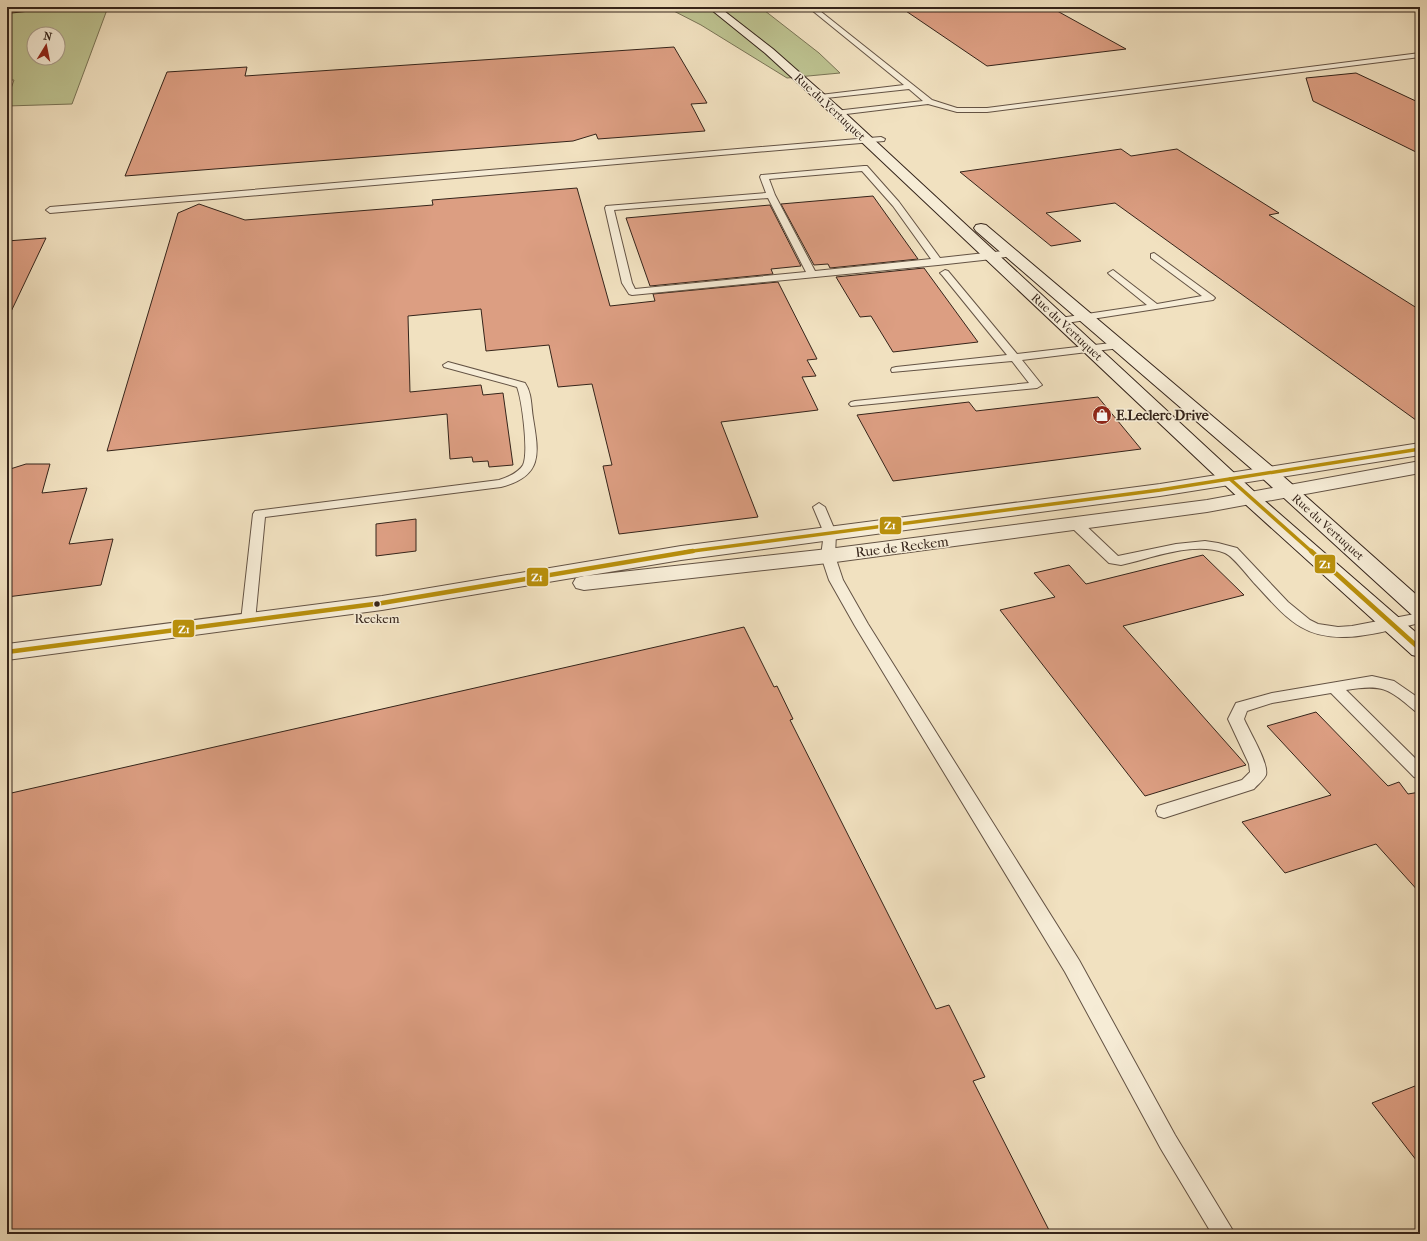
<svg xmlns="http://www.w3.org/2000/svg" width="1427" height="1241" font-family="'IM FELL French Canon',serif">
	<style>
		.green { fill: #bdc290; stroke: #797355; fill-rule: evenodd }
		.building { fill: #dc9e82; stroke: #35241a }
		.lines { fill: none; stroke-linecap: round; stroke-linejoin: round }
		.lane-casing { stroke: #645344; stroke-width: 2 }
		.street-casing { stroke: #645344; stroke-width: 2 }
		.secondary-casing { stroke: #35241a; stroke-width: 2 }
		.highway-casing { stroke: #35241a; stroke-width: 2 }
		.lane { fill: #f6ecd6; fill-rule: evenodd }
		.street { fill: #f6ecd6; fill-rule: evenodd }
		.secondary { fill: #f6ecd6; fill-rule: evenodd }
		.highway { fill: #e8c080; fill-rule: evenodd }
		.bus-1-far1-casing { stroke: #f6ecd6; stroke-width: 6 }
		.bus-1-casing { stroke: #f6ecd6; stroke-width: 8 }
		.bus-1-far1 { stroke: #b88f0c; stroke-width: 3.5 }
		.bus-1 { stroke: #b88f0c; stroke-width: 4.5 }
		.bus-dot { fill: #35241a; stroke: #f6ecd6; stroke-width: 1.5 }
		.labels { text-anchor: middle; dominant-baseline: central; stroke-width: 3; stroke-linejoin: round; paint-order: stroke }
		.far-street-label { font-size: 12px; fill: #35241a; stroke: #f6ecd6 }
		.bus-label { font-size: 13px; fill: #35241a; stroke: #f6ecd6 }
		.poi-label { font-size: 14px; font-weight: bold; fill: #35241a; stroke: #f6ecd6; text-anchor: start }
		.street-label { font-size: 14px; fill: #35241a; stroke: #f6ecd6 }
		.line-badge { stroke: #f6ecd6; stroke-width: 1.5 }
		.badge-label { font-size: 11px; text-anchor: middle; font-weight: bold; fill: #fff }
	</style>
	<rect width="100%" height="100%" fill="#f1e1c0"/>
	<filter id="stains"><feTurbulence type="fractalNoise" baseFrequency=".005" numOctaves="4"/><feColorMatrix values="0 0 0 0 .2 0 0 0 0 .09 0 0 0 0 .02 0 0 0 .5 -.17"/></filter>
	<radialGradient id="worn" r=".72"><stop offset=".6" stop-color="#630" stop-opacity="0"/><stop offset="1" stop-color="#630" stop-opacity=".3"/></radialGradient>
	<g class="green">
		<path d="M7,7H108L72,104L7,106V100L14,80H7ZM34,34H58V58H34Z"/>
		<path d="M666,7H760L819,53L840,73L787,78L701,25Z"/>
	</g>
	<g class="building">
		<path d="M900,7H1050L1126,49L987,66Z"/>
		<path d="M674,47L707,103L691,104L705,131L598,139L596,134L573,141L125,176L167,72L247,67L245,76Z"/>
		<path d="M1356,73L1420,103V154L1313,101L1306,78Z"/>
		<path d="M1121,149L1131,156L1177,149L1279,213L1269,215L1420,310V423L1115,203L1046,213L1081,241L1051,246L960,172Z"/>
		<path d="M577,188L610,306L655,301L653,294L778,282L817,359L807,360L816,376L802,377L818,410L721,422L758,517L619,534L603,466L612,465L592,384L558,387L549,345L486,351L481,309L408,316L410,392L481,385L483,395L503,393L513,465L489,467L488,461L473,462L472,457L450,459L447,414L107,451L178,213L199,204L245,220L433,205L432,200Z"/>
		<path d="M873,196L918,259L830,268L828,264L814,265L781,204Z"/>
		<path d="M770,205L801,266L771,269L773,274L650,286L626,218Z"/>
		<path d="M46,238L7,320V241Z"/>
		<path d="M924,268L978,342L893,352L871,316L860,317L836,277Z"/>
		<path d="M1098,397L1141,449L893,481L857,415L969,402L976,411Z"/>
		<path d="M26,464H50L42,493L87,488L69,544L113,539L101,585L7,597V470Z"/>
		<path d="M416,519V551L376,556V524Z"/>
		<path d="M1203,555L1244,595L1123,626L1246,765L1145,796L1000,610L1055,597L1034,573L1069,565L1086,584Z"/>
		<path d="M744,627L774,687L777,686L793,719L790,720L936,1009L949,1005L985,1077L973,1081L1051,1234H7V794Z"/>
		<path d="M1316,712L1388,786L1399,782L1408,794L1420,792V893L1376,844L1285,873L1242,822L1331,795L1267,726Z"/>
		<path d="M1420,1084V1165L1372,1103Z"/>
	</g>
	<g class="lines">
		<g class="lane-casing">
			<g id="lane">
				<path d="M808,7H815L932,100L957,108H987L1420,53V57L987,112H957L928,104L838,115L834,113L835,111L923,101L909,89L817,99V95H820L904,85Z"/>
				<path d="M881,137L885,139L884,141L50,213L46,210L50,207Z"/>
				<path d="M864,166H867L899,202L940,258L1012,250L1017,253L1012,256L992,259L938,265L632,295L629,294L622,283L605,208L606,206L766,193L760,177L761,175ZM862,171L893,206L931,259L815,271L775,195L769,179ZM768,198L806,272L635,289L632,283L614,210Z"/>
				<path d="M1154,253L1213,296L1215,298L1213,300L1060,324L1056,323L1055,321L1060,318L1147,305L1110,275L1108,273L1113,270L1157,304L1202,296L1151,258V254Z"/>
				<path d="M945,270L948,271L1017,354L1120,342L1125,345L1120,348L1022,360L1042,385L1037,388L851,406L849,404L851,402L855,401L1029,383L1012,361L892,372L891,370L892,368L896,367L1007,355L942,275L940,273Z"/>
				<path d="M448,362L525,383C532,393 531,406 533,418C539,454 543,476 501,487L265,517L255,621L253,624H243L241,621L253,514L255,511L499,480C508,477 518,473 523,465C529,453 522,400 517,387L444,367L443,365Z"/>
				<path d="M819,503L825,507L836,533L835,556L843,580L868,624L1079,960L1175,1135L1235,1234H1212L1161,1149L1065,972L855,626L829,580L821,556L824,533L813,507Z"/>
				<path d="M1076,520L1081,521L1118,556L1176,544L1205,541L1218,543L1237,548L1288,602L1310,620L1318,624L1338,627L1352,626L1420,613V623C1384,631 1336,648 1301,627C1284,617 1270,600 1257,586C1249,578 1234,557 1225,553C1193,541 1153,558 1121,565L1109,563L1071,527L1070,524L1071,521Z"/>
				<path d="M1372,676L1394,681L1420,699V713L1415,711C1388,688 1382,684 1346,690L1420,763V779L1414,777L1331,693L1272,703L1247,711L1244,719C1249,731 1269,763 1266,775C1264,780 1257,785 1254,789L1164,818L1158,816L1156,811L1158,806L1242,780L1250,772L1249,764L1228,719L1236,703L1272,693Z"/>
			</g>
		</g>
		<g class="street-casing">
			<path id="street" d="M1420,443V455L1160,496L681,560L585,576L828,549L1207,500L1420,461V473L1207,512L828,563L584,590L576,588L573,583L576,578L584,576L382,610L7,660V644L382,596L681,546L1160,484Z"/>
		</g>
		<g class="secondary-casing">
			<g id="secondary">
				<path d="M708,7H719L773,49L842,110L1258,495L1420,636V657L1412,655L1244,503L834,116L765,53Z"/>
				<path d="M981,224L986,225L1275,469L1420,598V617L1412,615L1261,477L976,231L974,228L976,225Z"/>
			</g>
		</g>
		<g class="highway-casing">
			<path id="highway" d="M7,7H39L34,10L7,13Z"/>
		</g>
		<use href="#lane" class="lane"/>
		<use href="#street" class="street"/>
		<use href="#secondary" class="secondary"/>
		<use href="#highway" class="highway"/>
		<g class="bus-1-far1-casing">
			<g id="bus-1-far1">
				<path d="M1230,479L1312,552"/>
				<path d="M685,552L1160,490L1420,449"/>
			</g>
		</g>
		<g class="bus-1-casing">
			<g id="bus-1">
				<path d="M1311,551L1420,649"/>
				<path d="M7,652L382,603L693,551"/>
			</g>
		</g>
		<use href="#bus-1-far1" class="bus-1-far1"/>
		<use href="#bus-1" class="bus-1"/>
	</g>
	<defs>
		<g id="shop-disc" transform="scale(1)"><circle r="9.5" fill="#8f2418" stroke="#f6ecd6"/><path d="M-5-2.5h2.3a2.7 3.5 0 0 1 5.4 0H5L5.5 6h-11ZM-1.5-2.5h3a1.5 2.3 0 0 0-3 0Z" fill="#fff"/></g>
	</defs>
	<g fill-rule="evenodd">
		<use href="#shop-disc" x="1102" y="415"/>
	</g>
	<circle class="bus-dot" cx="377" cy="604" r="3.5"/>
	<g class="labels">
		<g class="far-street-label">
			<text transform="translate(830 107) rotate(43)">Rue du Vertuquet</text>
			<text transform="translate(1067 327) rotate(43)">Rue du Vertuquet</text>
			<text transform="translate(1328 527) rotate(42)">Rue du Vertuquet</text>
		</g>
		<g class="bus-label">
			<text x="377" y="618">Reckem</text>
		</g>
		<g class="poi-label">
			<text x="1116" y="415">E.Leclerc Drive</text>
		</g>
		<g class="street-label">
			<text transform="translate(902 547) rotate(-7)">Rue de Reckem</text>
		</g>
	</g>
	<g class="line-badge">
		<rect x="879" y="516" width="23" height="19" rx="4" fill="#b88f0c"/>
		<rect x="1314" y="554" width="22" height="20" rx="4" fill="#b88f0c"/>
		<rect x="526" y="567" width="23" height="20" rx="4" fill="#b88f0c"/>
		<rect x="172" y="619" width="23" height="19" rx="4" fill="#b88f0c"/>
	</g>
	<g class="badge-label">
		<text x="890" y="529">Z1</text>
		<text x="1325" y="568">Z1</text>
		<text x="537" y="581">Z1</text>
		<text x="184" y="633">Z1</text>
	</g>
	<rect width="1427" height="1241" fill="none" stroke="#f1e1c0" stroke-width="24"/>
	<rect x="8" y="8" width="1411" height="1225" fill="none" stroke="#35241a" stroke-width="2"/>
	<rect x="12" y="12" width="1403" height="1217" fill="none" stroke="#35241a"/>
	<g transform="translate(46 46) rotate(10)"><circle r="19" fill="#f6ecd6" stroke="#a99c8b"/>
	<path d="M0-3L7 15L0 10L-7 15Z" fill="#8f2418"/>
	<text y="-6" font-size="11" font-weight="bold" text-anchor="middle" fill="#35241a">N</text>
	</g>
	<rect width="100%" height="100%" filter="url(#stains)"/>
	<rect width="100%" height="100%" fill="url(#worn)"/>
</svg>
